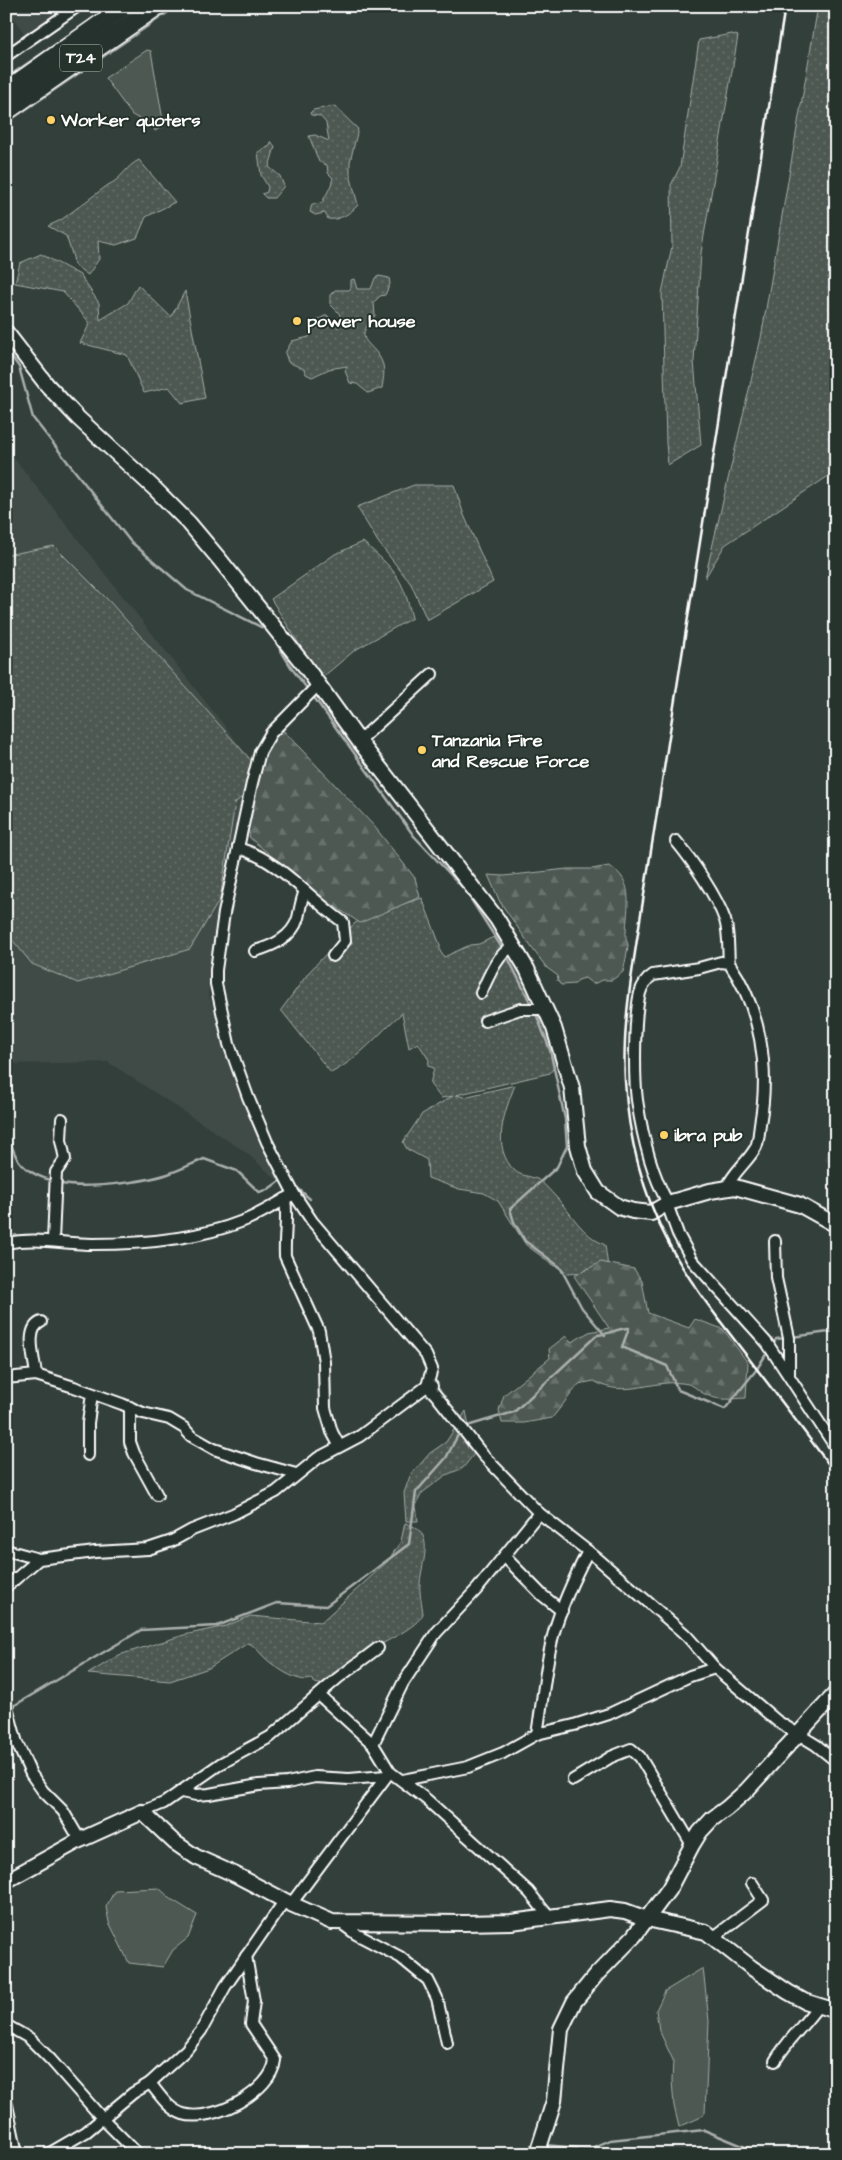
<svg xmlns="http://www.w3.org/2000/svg" width="842" height="2160" font-family="'Architects Daughter',sans-serif">
	<style>
		.built { fill: #404c47 }
		.grass { fill: url(#grass-dots); stroke: #a6aca9 }
		.forest { fill: url(#forest-firs); stroke: #a6aca9 }
		.green { fill: #4d5853; stroke: #a6aca9 }
		.lines { fill: none; stroke-linecap: round; stroke-linejoin: round }
		.stream { stroke: #abb0ae; stroke-width: 2.5 }
		.street-casing { stroke: #fff; stroke-width: 14 }
		.secondary-casing { stroke: #fff; stroke-width: 18 }
		.highway-casing { stroke: #fff; stroke-width: 21 }
		.street { stroke: #26332d; stroke-width: 10 }
		.secondary { stroke: #26332d; stroke-width: 14 }
		.highway { stroke: #26332d; stroke-width: 18 }
		.rail { stroke: #fff; stroke-width: 2.5 }
		.poi-dot { fill: #ffd166; stroke: #26332d; stroke-width: 2 }
		.labels { text-anchor: middle; dominant-baseline: central; stroke-width: 4; stroke-linejoin: round; paint-order: stroke }
		.shield { fill: #26332d; stroke: #bec2c0; stroke-width: 1 }
		.shield-label { font-size: 16px; font-weight: bold; fill: #fff }
		.poi-label { font-size: 18px; font-weight: bold; fill: #fff; stroke: #26332d; text-anchor: start }
	</style>
	<defs>
		<pattern id="grass-dots" width="8" height="8" patternUnits="userSpaceOnUse" patternTransform="scale(1.25)"><rect width="8" height="8" fill="#4d5853"/><path d="M2 2h.1M6 6h.1" fill="none" stroke="#68716d" stroke-width="1.8" stroke-linecap="round"/></pattern>
		<pattern id="forest-firs" width="22" height="20" patternUnits="userSpaceOnUse" patternTransform="scale(1.25)"><rect width="22" height="20" fill="#4d5853"/><path d="M5 1l3.5 6h-7zM16 11l3.5 6h-7z" fill="#68716d"/></pattern>
	</defs>
	<rect width="100%" height="100%" fill="#333f3a"/>
	<filter id="ink" filterUnits="userSpaceOnUse"><feTurbulence type="fractalNoise" baseFrequency=".02" numOctaves="2"/><feDisplacementMap in="SourceGraphic" scale="10" xChannelSelector="R" yChannelSelector="G"/><feConvolveMatrix kernelMatrix="1 2 1 2 8 2 1 2 1" color-interpolation-filters="sRGB"/></filter>
	<g filter="url(#ink)">
		<g class="built">
			<path d="M6,6H68L26,36Z"/>
			<path d="M6,448L249,757L208,993L262,1140L282,1179H276L244,1151L108,1062L6,1064Z"/>
			<path d="M836,1118V1170L825,1160Z"/>
		</g>
		<g class="grass">
			<path d="M818,6H836V471L725,545L705,578L761,338Z"/>
			<path d="M732,34L738,36L701,253L694,361L701,445L668,465L666,443L662,293L672,246L671,185L680,167L699,40Z"/>
			<path d="M334,106L358,129L350,162V174L358,205C351,213 339,221 328,219L325,213L315,215L310,212L312,204L322,203C326,194 331,188 333,178L328,173L327,165L319,162L309,136L315,135L329,141L326,123L320,116L311,115L310,113L313,110Z"/>
			<path d="M271,141L275,147L269,167L280,176L284,186L274,198H266L262,194L267,192L268,187L261,175L258,152L270,146Z"/>
			<path d="M139,160L175,202L146,217L137,238L116,245L98,241L99,259L88,275L74,265L73,257L66,236L48,226L61,220L108,185C122,179 126,166 139,160Z"/>
			<path d="M41,254L80,275L99,303L100,320L128,303L138,285L171,317L185,291L205,398L182,403L169,387L144,393L127,355L80,343L90,323L63,292L15,283L20,263Z"/>
			<path d="M379,276L389,278L390,284L385,295L380,296L374,302L375,316C349,343 376,341 383,365C385,372 383,381 382,388L368,393L357,384L350,383L345,371L347,366L329,369L312,377L306,374L304,369L288,362L285,353L292,341L309,337L313,322L327,315L338,327L343,323L339,313L330,304V295L335,290H349L351,288V280L354,279L357,289H371L375,278Z"/>
			<path d="M414,485H454L464,515L493,582L427,620L411,584L378,542L357,507Z"/>
			<path d="M363,542C394,569 403,577 412,618L355,650L324,676L316,671L271,599L335,554Z"/>
			<path d="M54,546L110,602L265,776L235,803L220,899L190,949L78,983L32,964L6,932V555Z"/>
			<path d="M422,898L440,945V951L444,957L470,945L479,944L500,934L515,958L561,1057L550,1073L456,1095L464,1097L515,1085C505,1111 490,1147 515,1171C521,1176 530,1176 537,1179C544,1183 551,1192 556,1197C572,1214 582,1235 605,1245L608,1267L596,1272L567,1273L552,1264L526,1245L498,1201L484,1193L459,1189L428,1178L427,1160L407,1149L403,1142L422,1114L453,1096L441,1098L430,1084L434,1068L428,1066L429,1060L418,1043L409,1048L402,1013C379,1033 359,1059 331,1073L281,1010L309,972L355,923L378,912Z"/>
			<path d="M466,1411L474,1454L463,1468L446,1475L422,1493L416,1505L418,1521H406L404,1493L410,1476L430,1453L446,1442Z"/>
			<path d="M405,1523C437,1532 422,1559 420,1583C419,1592 422,1604 423,1614C416,1628 389,1639 375,1648C358,1659 341,1673 324,1685L315,1683L311,1679C298,1684 273,1666 263,1656C258,1651 254,1645 248,1643L209,1668L170,1681L88,1674L119,1655L184,1635L226,1626L250,1616L321,1622L388,1561L401,1541Z"/>
		</g>
		<g class="forest">
			<path d="M282,729L374,826L415,878L420,897L360,923L319,896L250,838L244,809L270,730Z"/>
			<path d="M609,866C638,881 625,913 626,938C626,940 628,943 628,945C628,948 624,969 623,972L612,980H603L593,984L585,978L578,980L575,984L561,985L557,981L558,976L547,968L534,951L500,902L488,875L504,876L567,869H592Z"/>
			<path d="M601,1262L634,1269L642,1281L648,1313L689,1328L695,1319L723,1329L748,1363L746,1398C727,1399 718,1402 701,1392C697,1389 693,1385 688,1384C656,1377 625,1400 594,1381L579,1384L552,1418L524,1423H502L499,1410L504,1395L550,1358L549,1349L566,1336L572,1342L589,1332L609,1328L574,1276Z"/>
		</g>
		<g class="green">
			<path d="M147,50L151,51L164,126L155,131L153,126L132,115L105,78Z"/>
			<path d="M159,1888L171,1899L197,1915L188,1938L173,1950L163,1967L129,1963L109,1922L106,1907L115,1890Z"/>
			<path d="M703,1968L709,2021L705,2113L699,2118L679,2127L674,2106L672,2081L673,2060L659,2030L656,2010L665,1991Z"/>
		</g>
		<g class="lines">
			<g class="stream">
				<path d="M6,78L81,27"/>
				<path d="M6,123L177,6"/>
				<path d="M6,349L19,367L33,418L130,541L187,590L269,631"/>
				<path d="M272,636L293,670L309,691"/>
				<path d="M313,696L414,836L465,890L504,951"/>
				<path d="M507,956L532,1006"/>
				<path d="M535,1011L550,1050L565,1119L567,1146L557,1167L510,1209L514,1222L525,1241L560,1267L582,1308L605,1335"/>
				<path d="M6,1123C13,1157 18,1171 53,1181"/>
				<path d="M58,1183C83,1190 144,1182 168,1174C180,1170 192,1164 204,1159L237,1171L259,1192L267,1190L284,1178"/>
				<path d="M293,1184L310,1199"/>
				<path d="M792,1337L836,1331"/>
				<path d="M773,1345L776,1339L787,1338"/>
				<path d="M464,1427L514,1412L597,1335C608,1335 617,1328 629,1328L622,1347L667,1366L678,1390L725,1409L757,1369L768,1351"/>
				<path d="M10,1708L141,1630L217,1626L277,1603L326,1606L409,1544L416,1492L446,1458L460,1431"/>
				<path d="M545,2145L589,2149L610,2140L704,2130L762,2154"/>
				<path d="M526,2154L533,2149"/>
				<path d="M806,2154L836,2150"/>
			</g>
			<g class="street-casing">
				<g id="street">
					<path d="M6,56L78,6"/>
					<path d="M318,685L271,733L260,752L252,783L224,913L216,970V984L229,1044L248,1097L267,1142L294,1194L312,1221L426,1355L432,1369L427,1386L435,1394L483,1455L539,1513L598,1559L686,1635L715,1668L777,1721L816,1745L836,1761"/>
					<path d="M359,741L432,674"/>
					<path d="M676,841C692,860 717,897 725,920C729,933 728,949 729,963"/>
					<path d="M238,848C280,860 308,898 343,922L345,941L333,956"/>
					<path d="M255,951C272,946 292,938 298,918C300,909 301,900 305,891"/>
					<path d="M481,993C489,976 496,956 513,946"/>
					<path d="M485,1021L520,1009H545"/>
					<path d="M285,1199C288,1218 284,1237 285,1256L319,1331L324,1362L325,1408L332,1432L339,1445"/>
					<path d="M668,1203C651,1173 642,1134 637,1100C634,1077 634,1016 640,993C642,986 647,979 653,975L699,968L721,962L729,963C761,1009 770,1069 760,1124C759,1131 759,1140 756,1147C748,1162 734,1171 727,1187"/>
					<path d="M667,1204L678,1234L692,1260L767,1343L836,1448"/>
					<path d="M53,1241L56,1172L65,1159L61,1140L62,1119"/>
					<path d="M775,1241L776,1278L789,1338V1375"/>
					<path d="M6,1243C36,1237 64,1244 93,1244C142,1244 198,1239 243,1221C261,1214 278,1203 294,1194"/>
					<path d="M36,1375C35,1361 24,1329 41,1322"/>
					<path d="M6,1378L36,1375L74,1387L122,1404L143,1413L169,1419L184,1428L191,1436L214,1449L256,1463L296,1474"/>
					<path d="M130,1407V1442L134,1453L157,1495"/>
					<path d="M88,1455V1423L92,1394"/>
					<path d="M6,1550L39,1559"/>
					<path d="M504,1556L542,1595L562,1611"/>
					<path d="M6,1587L39,1559L95,1552L148,1549L172,1541L192,1530L233,1514L276,1492L318,1458L360,1436L427,1386H432"/>
					<path d="M319,1695L373,1744L390,1772L426,1799L529,1892L549,1917"/>
					<path d="M6,1703L17,1743L31,1774L43,1791L63,1811L80,1840"/>
					<path d="M537,1734C543,1700 545,1665 554,1632C562,1604 574,1578 588,1551"/>
					<path d="M373,1744L403,1683L436,1633L478,1588L539,1513"/>
					<path d="M403,1780L468,1767L503,1753L537,1734L574,1725L609,1714L690,1676L715,1668"/>
					<path d="M573,1780L611,1757L631,1749L640,1757L692,1845"/>
					<path d="M181,1792L196,1795L209,1794L259,1785L287,1783L315,1777L349,1779L386,1776"/>
					<path d="M142,1812L164,1803L220,1764L270,1737L338,1678L378,1648"/>
					<path d="M291,1904L389,1773"/>
					<path d="M341,1923L356,1934L400,1957L428,1980L437,1998L447,2043"/>
					<path d="M714,1937L763,1900L752,1883"/>
					<path d="M6,2025L29,2038L51,2060L102,2118L138,2154"/>
					<path d="M775,2061C787,2041 804,2025 818,2006"/>
					<path d="M150,2083C160,2095 168,2109 183,2114C212,2123 272,2092 275,2060L251,2024L254,2001L246,1956"/>
					<path d="M6,2100L17,2154"/>
					<path d="M48,2154L86,2132L133,2093L150,2083L186,2050L201,2031L225,1987L285,1900"/>
				</g>
			</g>
			<g class="secondary-casing">
				<g id="secondary">
					<path d="M6,332L47,385L78,418L154,488L189,523L220,560L305,666L359,741L497,919L527,969L554,1028L572,1088L578,1146L585,1171L598,1192L619,1207L633,1211L651,1213L668,1203L710,1191L735,1187L800,1205L836,1225"/>
					<path d="M6,1881L80,1840L142,1812L174,1842L196,1857L236,1875L291,1904L332,1922L465,1923L511,1922L610,1909L625,1911L647,1919L706,1932L752,1968L788,1992L804,2001L836,2011"/>
					<path d="M537,2154L554,2101L561,2029L574,2002L596,1975L634,1936L669,1889L692,1845L700,1832L712,1819L727,1808L746,1791L836,1693"/>
				</g>
			</g>
			<g class="highway-casing">
				<g id="highway">
					<path d="M6,91L126,6"/>
					<path d="M6,111L157,6"/>
				</g>
			</g>
			<use href="#street" class="street"/>
			<use href="#secondary" class="secondary"/>
			<use href="#highway" class="highway"/>
			<path class="rail" d="M785,6L640,920C632,973 622,1027 625,1081C628,1137 643,1195 669,1244C693,1289 726,1328 756,1368C783,1403 809,1438 836,1474"/>
		</g>
	</g>
	<g class="poi-dot">
		<circle cx="51" cy="120" r="5"/>
		<circle cx="297" cy="321" r="5"/>
		<circle cx="422" cy="750" r="5"/>
		<circle cx="664" cy="1135" r="5"/>
	</g>
	<g class="labels">
		<rect class="shield" x="60" y="44.5" width="42" height="27" rx="4"/>
		<g class="shield-label">
			<text x="81" y="58">T24</text>
		</g>
		<g class="poi-label">
			<text x="61" y="120">Worker quoters</text>
			<text x="307" y="321">power house</text>
			<text x="432" y="740">Tanzania Fire<tspan x="432" dy="21">and Rescue Force</tspan></text>
			<text x="674" y="1135">ibra pub</text>
		</g>
	</g>
	<rect width="842" height="2160" fill="none" stroke="#26332d" stroke-width="25"/>
	<rect x="12" y="12" width="817" height="2135" fill="none" stroke="#fff" stroke-width="2" filter="url(#ink)"/>
</svg>
